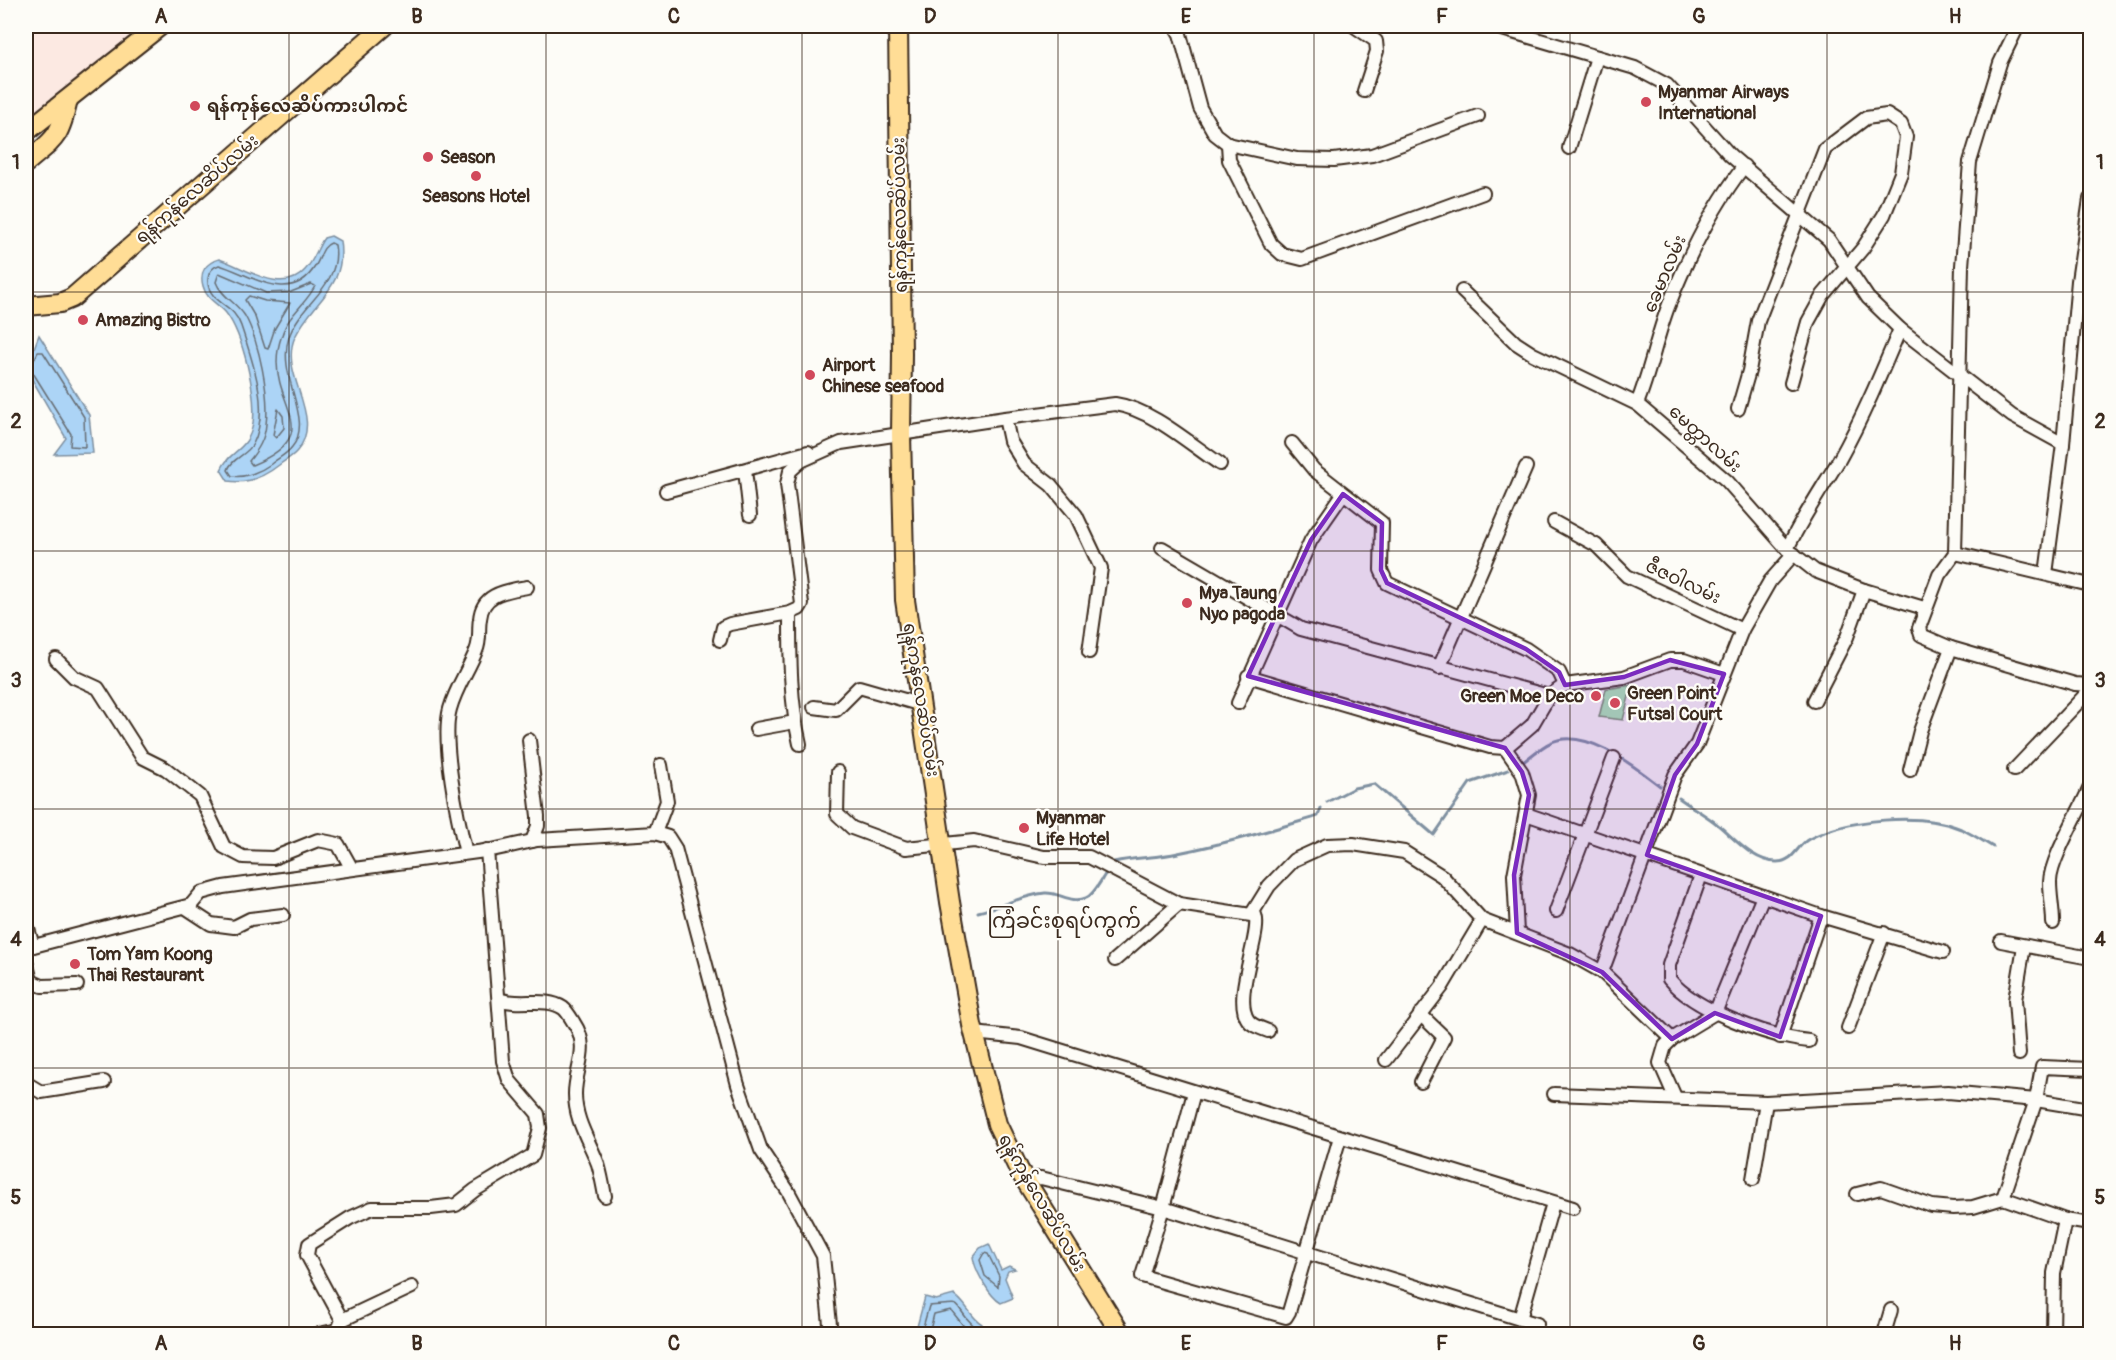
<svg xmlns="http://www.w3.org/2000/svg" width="2116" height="1360" font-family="Pangolin,'Noto Sans Myanmar',sans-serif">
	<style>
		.built { fill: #fce9e2 }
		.green { fill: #adedb4; stroke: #748c69; stroke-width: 1.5 }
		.water { fill: #acd4f6; stroke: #7f90a0; stroke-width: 1.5 }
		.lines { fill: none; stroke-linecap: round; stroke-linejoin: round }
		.shore { stroke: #686e74; stroke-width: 1.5 }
		.stream { stroke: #7f90a0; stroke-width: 3 }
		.minor-casing { stroke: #3b2a1e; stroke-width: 16 }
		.primary-casing { stroke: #3b2a1e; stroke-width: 22 }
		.minor { stroke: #fdfcf7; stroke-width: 12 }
		.primary { stroke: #ffdd96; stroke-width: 18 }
		.marked { fill: #7b2cbf; fill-opacity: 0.2; stroke: #7b2cbf; stroke-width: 4.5; stroke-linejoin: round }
		.grid { fill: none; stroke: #3b2a1e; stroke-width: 1.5; stroke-opacity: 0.55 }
		.poi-dot { fill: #d1495b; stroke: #fdfcf7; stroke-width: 2 }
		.labels { text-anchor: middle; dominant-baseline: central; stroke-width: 4.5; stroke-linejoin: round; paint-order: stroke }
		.poi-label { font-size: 18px; font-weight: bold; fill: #3b2a1e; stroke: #fdfcf7; text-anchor: start }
		.street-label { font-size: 18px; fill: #3b2a1e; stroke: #fdfcf7 }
		.quarter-label { font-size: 21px; fill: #3b2a1e; stroke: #fdfcf7 }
		.neatline { fill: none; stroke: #3b2a1e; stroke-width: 2 }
		.grid-label { font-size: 20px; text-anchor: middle; font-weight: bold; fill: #3b2a1e }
	</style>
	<rect width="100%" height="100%" fill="#fdfcf7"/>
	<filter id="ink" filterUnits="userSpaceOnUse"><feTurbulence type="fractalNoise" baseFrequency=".0167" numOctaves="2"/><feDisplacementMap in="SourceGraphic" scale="12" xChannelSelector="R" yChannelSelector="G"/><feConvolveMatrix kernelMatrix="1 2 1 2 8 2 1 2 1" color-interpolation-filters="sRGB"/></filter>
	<g filter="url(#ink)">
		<path class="built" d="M26,26H143L26,118Z"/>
		<path class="green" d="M1632,685L1623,720L1599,717L1606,689Z"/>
		<g class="water">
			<path d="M331,236L340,241C347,288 313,300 295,337C278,374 326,417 297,451C292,457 284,461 279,465C264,477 247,484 228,481L221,470C229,450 249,451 253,423C257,395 243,335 226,313C218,303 207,301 203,286C199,272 206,263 219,259C243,266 282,297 305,270C314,261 317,248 324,238Z"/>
			<path d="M39,335L89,415L93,453L54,454L66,438L26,369Z"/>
			<path d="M989,1244L1001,1270L1009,1266L1015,1269L1008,1271L1005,1278L1013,1298L1001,1303C990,1297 975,1271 973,1257L980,1248Z"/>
			<path d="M954,1295C966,1302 970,1317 982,1324V1330L977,1334H915L925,1297L936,1300Z"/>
		</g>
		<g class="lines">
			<g class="shore">
				<path d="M331,243L335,245C342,286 300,303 289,337C276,376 315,420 292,447C287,454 277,459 271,464C260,472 245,478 232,476L228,470C231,459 247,455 253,444C271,409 252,360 241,326C235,308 223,307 213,295C205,285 206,269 219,265C249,273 291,308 316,265C321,257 322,246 331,243Z"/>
				<path d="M219,273L266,293L291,292L311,284L315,286C307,303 287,316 282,335C279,343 277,354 277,362C277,409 324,435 252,465L249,461C258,450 265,439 266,424C270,396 259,341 245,316C237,303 221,296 216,282Z"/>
				<path d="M249,296L265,301L290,303L275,328L268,349L265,348L255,317L245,300Z"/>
				<path d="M38,352H43L84,417L85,447L70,446L71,434L30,368Z"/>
				<path d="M278,409L283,416L284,428L276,438L273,435Z"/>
				<path d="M984,1253L988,1254L999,1276L998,1287L985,1276L980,1260Z"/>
				<path d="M921,1334L929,1306C970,1303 948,1301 974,1326V1334"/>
				<path d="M929,1334L934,1314L951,1310L966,1329V1334"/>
			</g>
			<g class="stream">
				<path d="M1522,763C1531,756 1542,746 1552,742C1586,727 1635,767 1660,786"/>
				<path d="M1679,798C1690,806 1702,813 1713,821C1732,835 1752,862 1777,862C1794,862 1797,845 1809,839C1847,819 1921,812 1961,829C1972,834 1983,841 1993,847"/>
				<path d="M1327,802L1354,788L1374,784L1434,835L1470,783L1508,770"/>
				<path d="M1114,862C1136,857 1157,858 1178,853C1224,844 1268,831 1312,818L1318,816L1321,808"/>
				<path d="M978,912C1001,907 1023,895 1045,893C1059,892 1071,904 1086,898C1094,895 1101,880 1106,873"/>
			</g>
			<g class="minor-casing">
				<g id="minor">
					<path d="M1175,26L1180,34L1200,108L1215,134L1228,144L1297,159L1334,160L1372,155L1478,116"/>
					<path d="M1354,26L1376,41L1377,51L1364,91"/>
					<path d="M1492,26L1635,68L1667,85L1730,155L1829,240L1868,298L1900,329L2012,416L2063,444"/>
					<path d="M2018,26L2000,63L1970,162L1962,266L1955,553L1939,575L1919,628L1921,635L1951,648L2075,684L2090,685"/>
					<path d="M1228,144L1229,160L1271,244L1282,254L1302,259L1483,193"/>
					<path d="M1569,148L1597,57"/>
					<path d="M1462,291L1516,343L1533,354L1637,404L1727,481L1787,549L1815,571L1864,590L1924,608"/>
					<path d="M1637,404C1650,372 1656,339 1668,307C1687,258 1712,208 1744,166"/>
					<path d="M1738,409L1749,371L1758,321L1825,149L1866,118L1887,115L1901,124L1906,137L1901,173L1884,215L1863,248L1823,295L1808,322L1791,383"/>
					<path d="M1005,418L1010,441L1024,464L1051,485L1076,515L1101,568L1089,652"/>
					<path d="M1292,443L1314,470L1382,523L1381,570L1387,583L1526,649L1559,672L1565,685"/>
					<path d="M745,470L750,515"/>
					<path d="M666,491L808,452"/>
					<path d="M1554,522L1596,545L1627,576L1742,630"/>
					<path d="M1162,548L1301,629L1549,696"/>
					<path d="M1787,549C1802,518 1821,490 1839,460C1862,419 1881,374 1900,329"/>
					<path d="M1955,553L2090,585"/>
					<path d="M2046,574L2063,444L2078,281L2090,199"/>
					<path d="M720,640L723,627L730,624L790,613"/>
					<path d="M56,659L74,677L98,688L142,757L166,769L200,796L224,847L243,857L273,858L318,840L338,844L352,869"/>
					<path d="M1439,668L1526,467"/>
					<path d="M1248,676L1490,747L1505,748L1532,725L1549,696L1565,685"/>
					<path d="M1565,685L1624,677L1670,660H1684L1724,674"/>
					<path d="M1814,701L1847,637L1864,590"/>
					<path d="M1238,703L1311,540L1343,494"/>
					<path d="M814,707L836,710L859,687L922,705"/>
					<path d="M756,729L795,722"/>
					<path d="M529,740L538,816V826L532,841"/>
					<path d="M800,744C790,701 790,657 790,613L799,609L802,604L787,484L790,471L801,461L841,443L1005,418L1115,404C1151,409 1190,444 1220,464"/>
					<path d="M1505,748L1522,772L1529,795L1514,875L1517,933"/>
					<path d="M1910,770L1920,731L1951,648"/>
					<path d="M2014,770L2090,690"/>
					<path d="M838,772L837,814L852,828L906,848L974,841L1044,857H1089L1179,904L1251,915L1269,886L1294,860L1327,845L1353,844L1404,852L1442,876L1482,920L1570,954L1602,972L1672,1039"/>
					<path d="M1526,814L1821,916L1943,952"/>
					<path d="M655,833L667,801L661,765"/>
					<path d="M466,853C458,821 441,740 450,709C456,687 468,671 476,651C481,640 478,630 480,619C482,593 506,591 527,587"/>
					<path d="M1701,875L1669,965V979C1695,1011 1770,1037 1809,1041"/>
					<path d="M185,907L211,924L234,927L250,919L283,915"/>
					<path d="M1556,911L1614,758"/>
					<path d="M1254,913C1265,929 1231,995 1248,1020C1252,1026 1261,1028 1268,1031"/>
					<path d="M26,922L33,946"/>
					<path d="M2053,923C2053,909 2050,896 2050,882C2050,860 2081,809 2090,787"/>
					<path d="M2001,941L2090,958"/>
					<path d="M26,948L191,905L201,893L223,887L492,850L537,840L655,833L668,837L675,848L738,1085L761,1150L788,1191L823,1256L831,1334"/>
					<path d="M1115,960L1179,904"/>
					<path d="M26,961L31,981L42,986L77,985"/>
					<path d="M1602,972L1675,775L1697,744L1742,630L1770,581L1794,554"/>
					<path d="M499,999C519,1007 545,996 563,1008C567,1011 571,1018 574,1023C591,1048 575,1068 575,1094C575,1121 589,1140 598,1164C601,1174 603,1185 605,1196"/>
					<path d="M1420,1014L1444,1037L1421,1082"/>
					<path d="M1848,1028L1884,933"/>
					<path d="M974,1033L1021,1038L1573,1208"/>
					<path d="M1780,1037L1821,916"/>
					<path d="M2019,1054L2015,1000L2024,946"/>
					<path d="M1386,1060L1442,987L1482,920"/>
					<path d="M2090,1069L2042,1067L2036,1100L2003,1198L2065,1220L2090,1224"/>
					<path d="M26,1083L41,1092L104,1082"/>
					<path d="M1554,1094L1766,1102L1948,1092L2036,1100L2090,1109"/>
					<path d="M1675,1097L1660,1063L1665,1046L1672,1039L1715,1013L1763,896"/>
					<path d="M1340,1137L1289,1312L1286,1317L1142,1276L1163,1208L1520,1319L1537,1324"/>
					<path d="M1024,1179L1041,1178L1163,1208L1194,1092"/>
					<path d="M1753,1179L1766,1102"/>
					<path d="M1857,1194L1881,1188L1932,1206L1953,1208L1973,1207L2003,1198"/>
					<path d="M1520,1319L1553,1203"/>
					<path d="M342,1320L412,1287"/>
					<path d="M319,1334L338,1330L342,1320L307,1255L309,1244L350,1218L372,1208H431L456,1205L475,1190L533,1155L540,1128L538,1114L509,1080L503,1061L487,850"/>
					<path d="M1884,1334L1891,1310"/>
					<path d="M2053,1334L2054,1273L2065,1220"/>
					<path d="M2090,1334V1314"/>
				</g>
			</g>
			<g class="primary-casing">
				<g id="primary">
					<path d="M898,26L902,354L901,434L905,600L950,902L972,1025L997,1124L1019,1170L1121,1334"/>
					<path d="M26,132L160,26"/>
					<path d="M26,163C55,138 59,140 68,100"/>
					<path d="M26,306L60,303L72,298L384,26"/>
				</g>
			</g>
			<use href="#minor" class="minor"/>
			<use href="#primary" class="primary"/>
		</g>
	</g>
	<path class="marked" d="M1343,494L1382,523L1381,570L1387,583L1526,649L1559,672L1565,685L1624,677L1670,660L1724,674L1697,744L1675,775L1647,855L1821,916L1780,1037L1715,1013L1672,1039L1602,972L1517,933L1514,875L1529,795L1522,772L1505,748L1248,676L1311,540Z"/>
	<path class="grid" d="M289,26V1334M546,26V1334M802,26V1334M1058,26V1334M1314,26V1334M1570,26V1334M1827,26V1334M26,292H2090M26,551H2090M26,809H2090M26,1068H2090"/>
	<g class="poi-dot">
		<circle cx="1646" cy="102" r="6"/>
		<circle cx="195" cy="106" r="6"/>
		<circle cx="428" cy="157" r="6"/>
		<circle cx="476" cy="176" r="6"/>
		<circle cx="83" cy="320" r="6"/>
		<circle cx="810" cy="375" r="6"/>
		<circle cx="1187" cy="603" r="6"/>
		<circle cx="1596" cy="696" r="6"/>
		<circle cx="1615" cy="703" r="6"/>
		<circle cx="1024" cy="828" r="6"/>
		<circle cx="75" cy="964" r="6"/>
	</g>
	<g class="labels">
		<g class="poi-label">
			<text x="1658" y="92">Myanmar Airways<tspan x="1658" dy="21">International</tspan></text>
			<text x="207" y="106">ရန်ကုန်လေဆိပ်ကားပါကင်</text>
			<text x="440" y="157">Season</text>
			<text x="476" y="196" text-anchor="middle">Seasons Hotel</text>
			<text x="95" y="320">Amazing Bistro</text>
			<text x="822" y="365">Airport<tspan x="822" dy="21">Chinese seafood</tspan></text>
			<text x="1199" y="593">Mya Taung<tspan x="1199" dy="21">Nyo pagoda</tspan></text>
			<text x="1627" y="693">Green Point<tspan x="1627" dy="21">Futsal Court</tspan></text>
			<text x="1584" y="696" text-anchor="end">Green Moe Deco</text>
			<text x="1036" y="818">Myanmar<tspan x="1036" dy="21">Life Hotel</tspan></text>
			<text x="87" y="954">Tom Yam Koong<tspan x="87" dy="21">Thai Restaurant</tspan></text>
		</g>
		<g class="street-label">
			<text transform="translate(197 189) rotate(-41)">ရန်ကုန်လေဆိပ်လမ်း</text>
			<text transform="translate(900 215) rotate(-91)">ရန်ကုန်လေဆိပ်လမ်း</text>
			<text transform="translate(1665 274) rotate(-67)">ခေမာလမ်း</text>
			<text transform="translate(1705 439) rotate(42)">မေတ္တာလမ်း</text>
			<text transform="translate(1683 582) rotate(25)">ဇီဇဝါလမ်း</text>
			<text transform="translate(921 700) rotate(81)">ရန်ကုန်လေဆိပ်လမ်း</text>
			<text transform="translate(1042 1203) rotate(60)">ရန်ကုန်လေဆိပ်လမ်း</text>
		</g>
		<g class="quarter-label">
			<text x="1064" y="921">ကြံခင်းစုရပ်ကွက်</text>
		</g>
	</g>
	<rect width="2116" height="1360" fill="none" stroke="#fdfcf7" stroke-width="66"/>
	<rect x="33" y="33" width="2050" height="1294" class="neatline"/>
	<g class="grid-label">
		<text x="161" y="23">A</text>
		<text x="417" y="23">B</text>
		<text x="674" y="23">C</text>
		<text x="930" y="23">D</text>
		<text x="1186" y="23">E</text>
		<text x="1442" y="23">F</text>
		<text x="1699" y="23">G</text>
		<text x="1955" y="23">H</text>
		<text x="16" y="169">1</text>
		<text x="2100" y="169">1</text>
		<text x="16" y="428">2</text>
		<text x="2100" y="428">2</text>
		<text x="16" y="687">3</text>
		<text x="2100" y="687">3</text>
		<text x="16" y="946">4</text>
		<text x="2100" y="946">4</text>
		<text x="16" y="1204">5</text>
		<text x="2100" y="1204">5</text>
		<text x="161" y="1350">A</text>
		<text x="417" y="1350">B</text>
		<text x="674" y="1350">C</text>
		<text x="930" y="1350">D</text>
		<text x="1186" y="1350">E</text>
		<text x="1442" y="1350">F</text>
		<text x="1699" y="1350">G</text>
		<text x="1955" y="1350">H</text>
	</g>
</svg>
